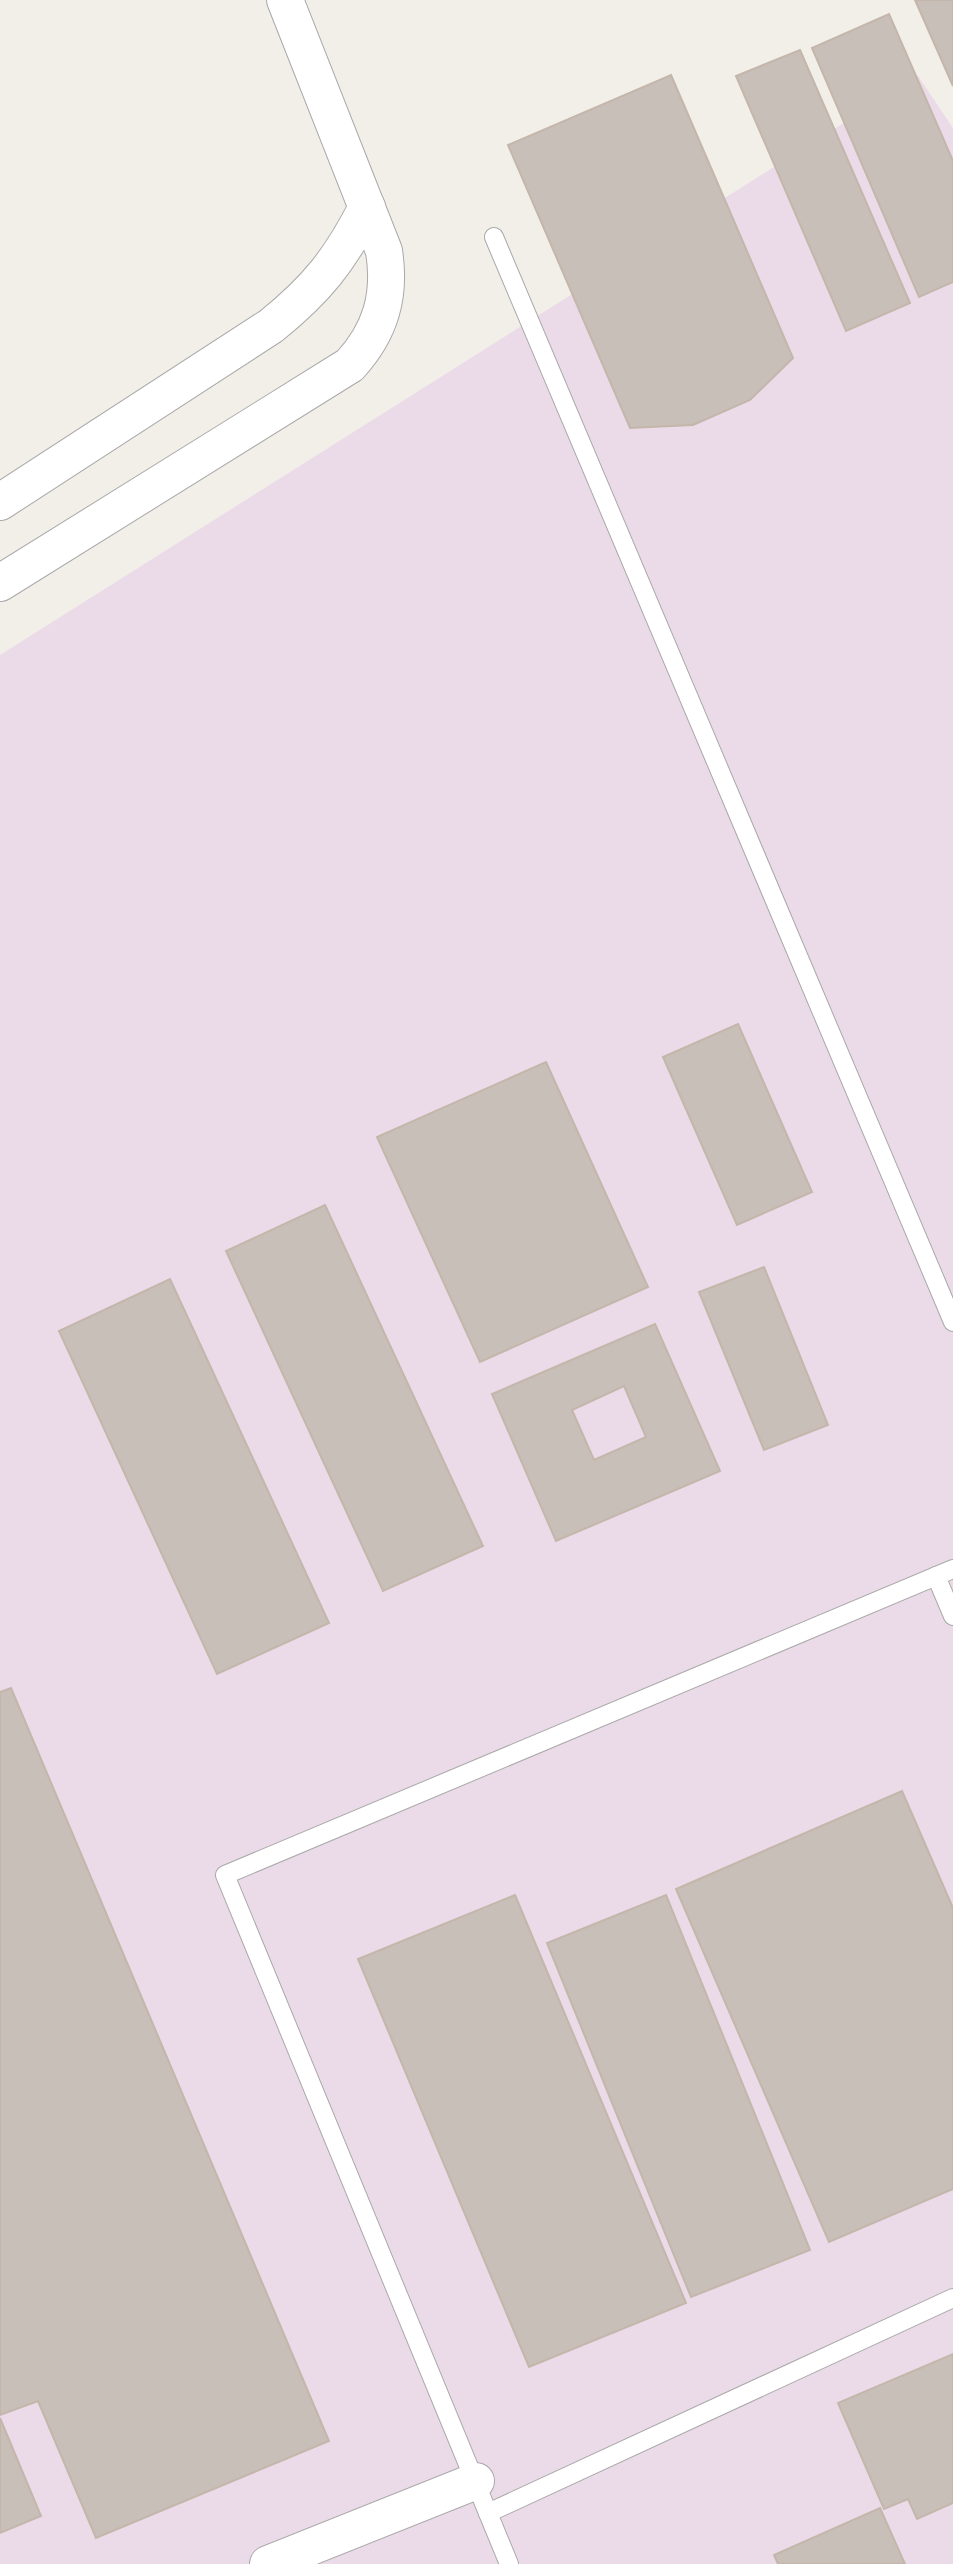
<svg xmlns="http://www.w3.org/2000/svg" width="953" height="2564" font-family="Signika,sans-serif">
	<style>
		.industrial { fill: #ebdbe8 }
		.building { fill: #c7bfb8; stroke: #c4b6ab; stroke-width: 2; fill-rule: evenodd }
		.lines { fill: none; stroke-linecap: round; stroke-linejoin: round }
		.service-casing { stroke: #a9a9a9; stroke-width: 20 }
		.minor-casing { stroke: #a9a9a9; stroke-width: 38 }
		.service { stroke: #fff; stroke-width: 18 }
		.minor { stroke: #fff; stroke-width: 36 }
	</style>
	<rect width="100%" height="100%" fill="#f2efe9"/>
	<path class="industrial" d="M918,76L953,128V2564H0V655Z"/>
	<g class="building">
		<path d="M915,0H953V86Z"/>
		<path d="M889,14L953,161V282L919,297L812,48Z"/>
		<path d="M800,50L910,303L846,331L736,76Z"/>
		<path d="M671,75L793,358L750,400L693,425L630,428L508,145Z"/>
		<path d="M738,1024L812,1192L737,1225L663,1057Z"/>
		<path d="M546,1062L648,1287L480,1362L377,1137Z"/>
		<path d="M325,1205L483,1546L383,1591L226,1251Z"/>
		<path d="M764,1267L828,1425L764,1450L699,1292Z"/>
		<path d="M170,1279L329,1623L217,1674L59,1331Z"/>
		<path d="M655,1324L720,1471L556,1541L492,1394ZM624,1386L646,1437L594,1460L572,1410Z"/>
		<path d="M11,1688L329,2441L96,2538L38,2401L0,2415V1692Z"/>
		<path d="M902,1791L953,1908V2189L829,2242L676,1889Z"/>
		<path d="M515,1895L686,2303L529,2367L358,1959Z"/>
		<path d="M666,1895L810,2250L691,2297L547,1943Z"/>
		<path d="M953,2354V2503L917,2519L908,2499L884,2509L838,2403Z"/>
		<path d="M0,2418L41,2516L0,2533Z"/>
		<path d="M880,2508L905,2564H778L774,2555Z"/>
	</g>
	<g class="lines">
		<g class="service-casing">
			<g id="service">
				<path d="M494,237L953,1322"/>
				<path d="M936,1576L953,1616"/>
				<path d="M488,2513L953,2298"/>
				<path d="M509,2564L225,1875L953,1569"/>
			</g>
		</g>
		<g class="minor-casing">
			<g id="minor">
				<path d="M0,502L271,326C317,289 340,260 367,207"/>
				<path d="M0,583L350,365C381,331 391,295 384,251L285,0"/>
				<path d="M268,2564L476,2481"/>
			</g>
		</g>
		<use href="#service" class="service"/>
		<use href="#minor" class="minor"/>
	</g>
</svg>
